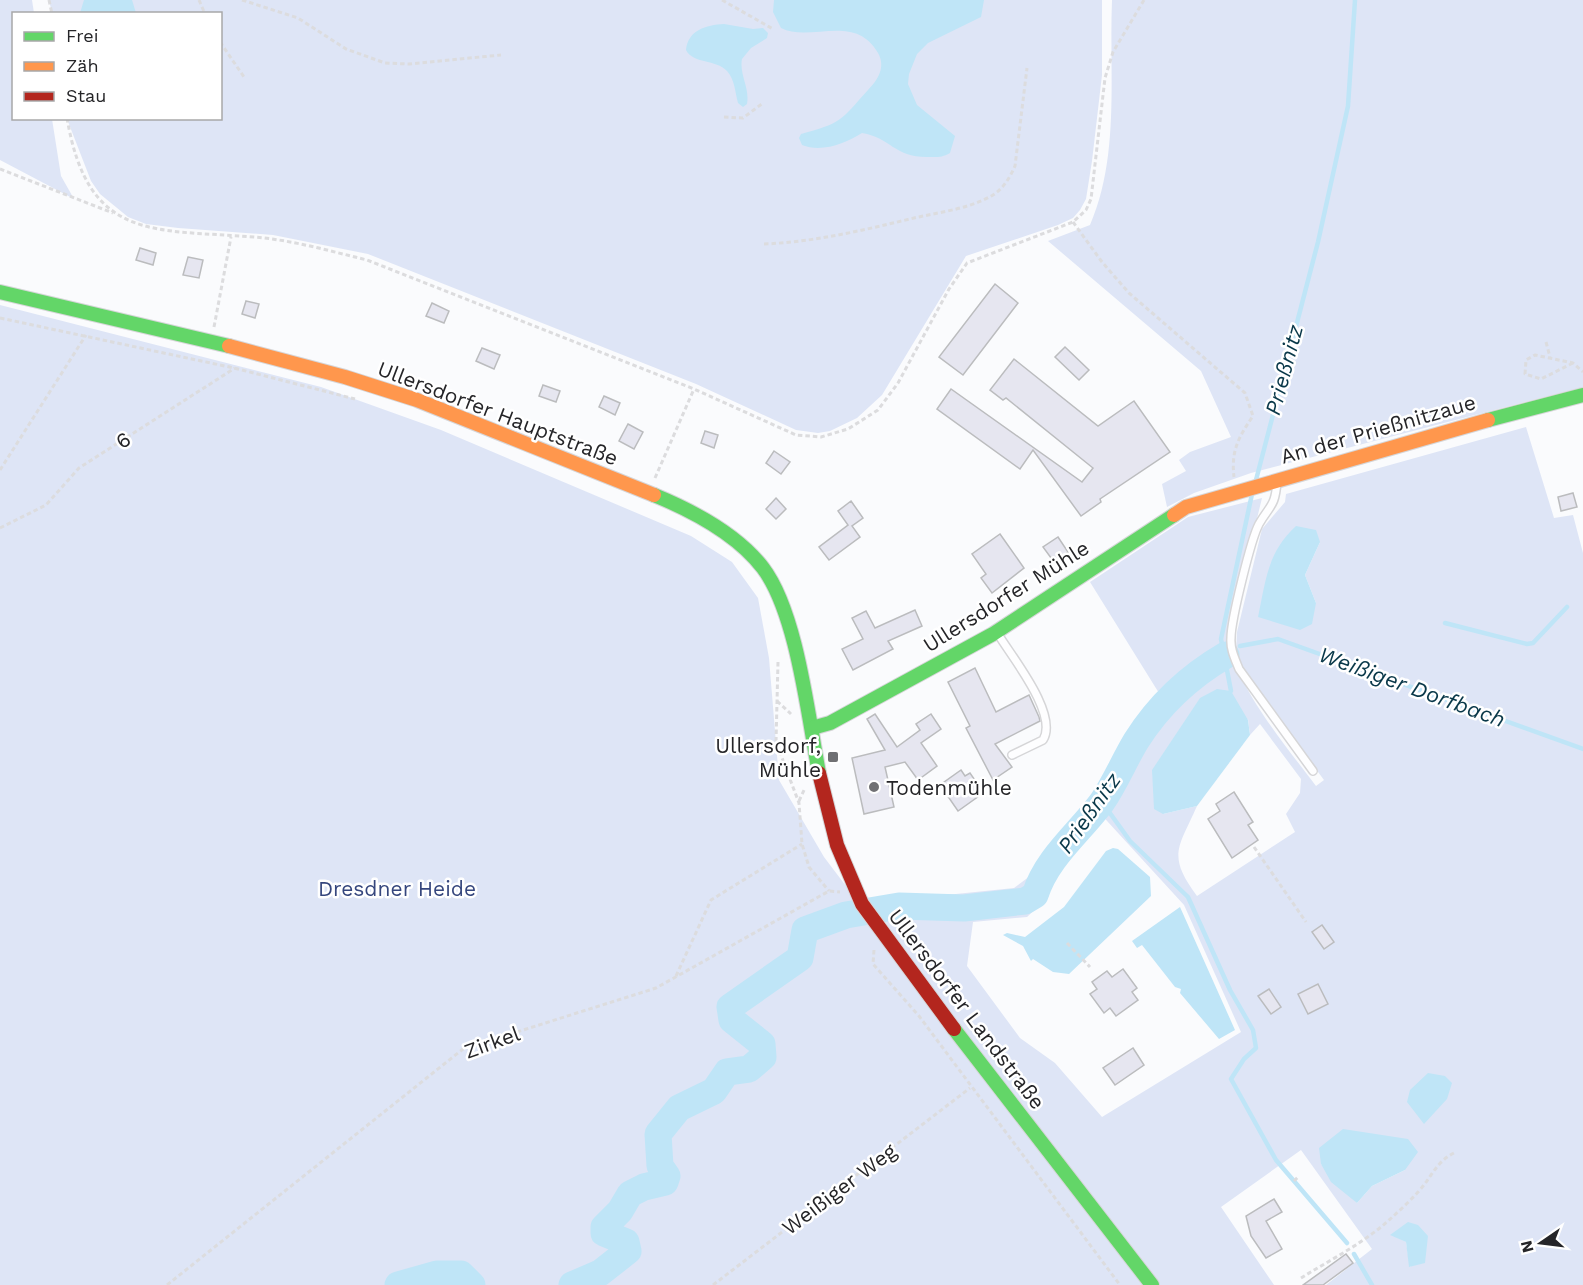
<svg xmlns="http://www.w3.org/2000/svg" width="1583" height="1285" font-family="'Work Sans',sans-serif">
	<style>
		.green { fill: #dee5f6; fill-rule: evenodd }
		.water { fill: #bfe5f7 }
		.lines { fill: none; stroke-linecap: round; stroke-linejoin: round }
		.stream { stroke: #bfe5f7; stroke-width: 4.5 }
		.river { stroke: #bfe5f7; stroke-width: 27 }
		.building { fill: #e6e6f0; stroke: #bbbcbe; stroke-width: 1.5 }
		.lane-casing { stroke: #d6d6d8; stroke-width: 10 }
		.fast-casing { stroke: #d6d6d8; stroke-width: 16 }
		.slow-casing { stroke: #d6d6d8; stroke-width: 16 }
		.jam-casing { stroke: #d6d6d8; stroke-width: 16 }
		.path { stroke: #dcdcde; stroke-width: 3; stroke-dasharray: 4.5 3; stroke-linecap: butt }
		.lane { stroke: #fefeff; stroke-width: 7 }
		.fast { stroke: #63d668; stroke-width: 14 }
		.slow { stroke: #ff974d; stroke-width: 14 }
		.jam { stroke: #b3261e; stroke-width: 14 }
		.poi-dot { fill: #707073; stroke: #fff; stroke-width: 2 }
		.labels { text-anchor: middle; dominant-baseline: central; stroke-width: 5; stroke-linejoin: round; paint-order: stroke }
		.street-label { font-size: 21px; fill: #252528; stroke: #fff }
		.poi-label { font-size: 21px; fill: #252528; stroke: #fff; text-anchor: end }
		.park-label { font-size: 21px; fill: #35467d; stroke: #fff }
		.water-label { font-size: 22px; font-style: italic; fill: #093849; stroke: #fff }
	</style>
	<rect width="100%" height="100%" fill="#fafbfd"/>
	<g class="green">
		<path d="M0,0H32L34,13L14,14V118L52,119L61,176L74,199L0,160Z"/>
		<path d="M49,0H1102V75L1092,161L1086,199L1080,210L1073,218L1058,225L966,256L882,395L857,418L830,431L818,433L796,430L696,384L368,254L273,235L178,228L146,224L128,217L100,194L91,181L67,119L220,118V14L52,13Z"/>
		<path d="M1112,0H1583V387L1251,473L1194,493L1167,507L1162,484L1186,471L1179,460L1190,452L1231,437L1201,371L1048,241L1090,225C1120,156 1109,74 1112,0Z"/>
		<path d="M0,305L321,387L441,430L691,536L732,562L758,598L769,658L779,780L824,857L952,1026L879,912L878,902L1014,888L1034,873L1049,896L1027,917L973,922L967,966L1020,1038L1055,1063L1102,1117L1241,1032L1184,905L1097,810L1167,706L1090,582L1188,517L1262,498L1228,638C1235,686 1286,746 1316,786L1324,780L1241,668L1236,652L1237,632L1262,529L1285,502L1286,494L1526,427L1554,518L1573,515L1583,553V1285H1326L1372,1249L1301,1150L1221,1207L1274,1285H0ZM1320,542L1305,575L1316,603L1258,617ZM1248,719L1250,735L1260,724L1301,779L1300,793L1286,814L1295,832L1197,896C1167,855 1178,849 1197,806L1163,814ZM1322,1155L1405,1170L1372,1186L1357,1203L1321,1164ZM1391,1234L1428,1236L1410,1267L1406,1242Z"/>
	</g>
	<g class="water">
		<path d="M84,0H132L136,13H80Z"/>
		<path d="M774,0H984L981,17L928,43L917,54L909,74L908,84L917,105L955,136L950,153C941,158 937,157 927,157C894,157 891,138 862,133C846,143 822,153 802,145L799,138L801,134C842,123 840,121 868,90C878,80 886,67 878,53C855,12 810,43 781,28L773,12Z"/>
		<path d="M724,24L753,29L763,28L768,33L767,38L751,48L742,59C739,74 750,88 747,104L743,107L738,103C735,92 735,80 727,71C716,59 693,64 686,50C688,30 706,25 724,24Z"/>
		<path d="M1296,526L1316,530L1320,542L1305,575L1316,603L1312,624L1300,630L1258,617C1266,580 1267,553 1296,526Z"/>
		<path d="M1217,689L1231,691L1248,720L1250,735L1197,806L1163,814L1154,809L1152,770L1200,698Z"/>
		<path d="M1113,848L1118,849L1150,877L1151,896L1069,974L1053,972L1033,959L1031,961L1023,946L1003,935L1007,933L1025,937L1064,907L1106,851Z"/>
		<path d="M1180,907L1235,1030L1219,1039L1180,993L1181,989L1175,987L1142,945L1137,948L1132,941Z"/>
		<path d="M1428,1073L1445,1076L1452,1083L1447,1099L1424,1124L1407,1102L1410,1090Z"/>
		<path d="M1343,1129L1408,1139L1418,1152L1405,1170L1372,1186L1357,1203L1331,1182L1321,1164L1319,1148Z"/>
		<path d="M1408,1222L1418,1225L1428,1236L1425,1263L1409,1267L1406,1242L1390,1235Z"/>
	</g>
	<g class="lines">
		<g class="stream">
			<path d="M1256,480L1318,242L1348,106L1355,0"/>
			<path d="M1445,623L1527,644L1533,643L1567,607"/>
			<path d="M1240,646L1278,639L1583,749"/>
			<path d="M1231,691L1221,639L1252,494"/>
			<path d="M1102,802L1130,841L1188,897L1230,990L1253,1030L1256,1048L1244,1059L1231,1079L1276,1160L1347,1243"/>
			<path d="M1354,1254L1372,1285"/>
		</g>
		<g class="river">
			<path d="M398,1285L437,1274H461L472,1285"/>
			<path d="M572,1285L600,1273L628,1251L626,1242L604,1233V1227L620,1211L630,1194L644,1187L665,1182L667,1176L660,1166L658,1134L679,1108L714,1091L727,1072L749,1069L763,1057L762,1044L732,1020L730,1007L800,958L805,930L846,915L899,906L964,908L1025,901L1035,895C1047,857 1080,832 1102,802C1115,783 1124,761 1136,741C1158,706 1190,676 1226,655"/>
		</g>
	</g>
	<g class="building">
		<path d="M140,248L156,253L153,265L136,260Z"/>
		<path d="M188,257L203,260L199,278L183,275Z"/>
		<path d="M995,284L1018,303L963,375L939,357Z"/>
		<path d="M246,301L259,304L255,318L242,314Z"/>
		<path d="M432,303L449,311L444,323L426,316Z"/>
		<path d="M1065,347L1089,370L1079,380L1055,357Z"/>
		<path d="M482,348L500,355L494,369L476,361Z"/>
		<path d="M1014,359L1098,426L1134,401L1170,452L1100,499L1101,502L1081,516L1033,450L1020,469L937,409L951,389L1082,482L1093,468L1006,398L1003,400L990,390Z"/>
		<path d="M543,385L560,391L556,402L539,396Z"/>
		<path d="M604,396L620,403L615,415L599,407Z"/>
		<path d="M628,424L643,432L634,449L619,441Z"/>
		<path d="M705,431L718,435L714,448L701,443Z"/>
		<path d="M774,451L790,462L781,474L766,463Z"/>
		<path d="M1573,493L1577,507L1561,511L1558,497Z"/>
		<path d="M776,498L786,509L776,519L766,509Z"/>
		<path d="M851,501L863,518L852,526L860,537L829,560L819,547L848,525L838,511Z"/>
		<path d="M1000,534L1024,568L992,593L981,578L986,574L972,554Z"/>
		<path d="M1058,537L1068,552L1054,562L1043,547Z"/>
		<path d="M915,610L922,626L888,641L893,649L853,670L842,649L863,639L852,618L866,611L875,628Z"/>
		<path d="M975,668L996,712L1029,695L1039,717L1040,721L995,744L1012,767L993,780L966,728L970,726L948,682Z"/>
		<path d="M875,714L897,747L920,730L916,724L931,714L941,729L921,743L937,766L918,780L905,762L885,767L894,807L864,814L852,758L885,750L867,719Z"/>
		<path d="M961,770L965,776L970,773L981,789L977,792L979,796L958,811L940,785Z"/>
		<path d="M1234,792L1253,822L1248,825L1258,840L1232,858L1208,819L1220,811L1216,804Z"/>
		<path d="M1322,925L1334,942L1324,949L1312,932Z"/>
		<path d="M1123,969L1137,988L1132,992L1138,1000L1116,1016L1110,1008L1104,1013L1090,994L1097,989L1092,982L1107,971L1112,977Z"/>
		<path d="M1318,984L1328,1004L1308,1014L1298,994Z"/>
		<path d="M1269,989L1281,1007L1271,1014L1258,996Z"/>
		<path d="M1133,1048L1144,1065L1115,1085L1103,1068Z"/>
		<path d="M1274,1199L1282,1212L1266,1221L1282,1249L1266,1258L1251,1236L1246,1216Z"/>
		<path d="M1346,1254L1353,1263L1323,1285H1303Z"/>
	</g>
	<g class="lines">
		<g class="lane-casing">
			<g id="lane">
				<path d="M1277,482C1275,507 1270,505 1259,524C1251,539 1231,620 1231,638C1230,649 1235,659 1239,669L1313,771"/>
				<path d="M998,634C1011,656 1059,714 1043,740L1012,755"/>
			</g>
		</g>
		<g class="fast-casing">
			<g id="fast">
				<path d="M0,292L229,346"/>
				<path d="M1488,420L1583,395"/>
				<path d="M654,495C693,511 737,534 763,568C797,613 808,716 819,773"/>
				<path d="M812,728L830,723L993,634L1174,515"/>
				<path d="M954,1029L1152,1285"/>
			</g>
		</g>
		<g class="slow-casing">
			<g id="slow">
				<path d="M229,346L345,377L417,400L654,495"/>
				<path d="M1174,515L1186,507L1488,420"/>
			</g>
		</g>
		<g class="jam-casing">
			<path id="jam" d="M819,773L837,845L862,904L954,1029"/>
		</g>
		<g class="path">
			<path d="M49,0L52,14"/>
			<path d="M199,0L205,14"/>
			<path d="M242,0L298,18L346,49L385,63L409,64L501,55"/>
			<path d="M722,0L773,29"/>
			<path d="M220,42L244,77"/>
			<path d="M724,117L743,118L763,103"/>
			<path d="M67,118C88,242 153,229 254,237C292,240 330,251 367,260L694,389L796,435L821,437L848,429L878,410L898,383L949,289L967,263L1073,222L1086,210L1091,199L1105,78L1113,52L1144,0"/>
			<path d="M0,169L113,213"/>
			<path d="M1073,222L1102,262L1129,293L1245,393L1253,416C1238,438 1231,451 1234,477"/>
			<path d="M764,244C815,242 864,230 914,218C940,212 969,209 993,195C1004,188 1010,177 1015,166L1027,68"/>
			<path d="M0,318L234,368L355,399"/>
			<path d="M214,327L231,237"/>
			<path d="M1546,342L1550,357"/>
			<path d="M1573,363L1541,379L1525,374L1526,360L1535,355L1573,363L1583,372"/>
			<path d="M0,470L86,335"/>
			<path d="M655,478L694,389"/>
			<path d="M0,528L46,505L79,468L235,368"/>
			<path d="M778,662L776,742L799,803L802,844L809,867L829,891"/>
			<path d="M777,701L791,714"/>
			<path d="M799,801L805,788"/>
			<path d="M1254,847L1306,922"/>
			<path d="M1067,943L1090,967"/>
			<path d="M874,950L873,964L919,1016L1120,1285"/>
			<path d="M676,976L711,900L802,844"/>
			<path d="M1294,1181L1298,1177"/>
			<path d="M1301,1278C1330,1260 1362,1244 1388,1221C1398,1212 1409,1202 1418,1192C1432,1177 1436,1161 1456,1152"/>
			<path d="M167,1285L463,1049L656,988L829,891L840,892"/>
			<path d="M713,1285L970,1088"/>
		</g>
		<use href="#lane" class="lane"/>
		<use href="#fast" class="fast"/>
		<use href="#slow" class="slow"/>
		<use href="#jam" class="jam"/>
	</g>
	<g class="poi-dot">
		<rect x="827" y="751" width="12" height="12" rx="3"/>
		<circle cx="874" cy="787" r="6"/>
	</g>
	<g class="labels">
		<g class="street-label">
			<text transform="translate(498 413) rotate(21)">Ullersdorfer Hauptstraße</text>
			<text transform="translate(1378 429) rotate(-16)">An der Prießnitzaue</text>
			<text transform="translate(123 440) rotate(-33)">6</text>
			<text transform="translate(1006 596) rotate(-32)">Ullersdorfer Mühle</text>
			<text transform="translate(967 1009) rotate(53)">Ullersdorfer Landstraße</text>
			<text transform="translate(492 1042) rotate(-20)">Zirkel</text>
			<text transform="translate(839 1189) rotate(-37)">Weißiger Weg</text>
		</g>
		<g class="poi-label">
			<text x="821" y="745">Ullersdorf,<tspan x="821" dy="24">Mühle</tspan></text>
			<text x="886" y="787" text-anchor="start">Todenmühle</text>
		</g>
		<g class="park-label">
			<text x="397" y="888">Dresdner Heide</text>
		</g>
		<g class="water-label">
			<text transform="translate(1284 370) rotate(-75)">Prießnitz</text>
			<text transform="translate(1412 687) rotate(20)">Weißiger Dorfbach</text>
			<text transform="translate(1089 813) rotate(-55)">Prießnitz</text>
		</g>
	</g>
	<rect x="12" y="12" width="210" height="108" fill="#ffffff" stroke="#a8a8a9" stroke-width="1.5"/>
	<rect x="24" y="32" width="30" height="9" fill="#63d668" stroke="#a8a8a9" stroke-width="1.5"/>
	<text x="66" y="42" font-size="18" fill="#252528">Frei</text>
	<rect x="24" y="62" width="30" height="9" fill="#ff974d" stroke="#a8a8a9" stroke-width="1.5"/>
	<text x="66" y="72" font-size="18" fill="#252528">Zäh</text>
	<rect x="24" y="92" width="30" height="9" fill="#b3261e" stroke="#a8a8a9" stroke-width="1.5"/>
	<text x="66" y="102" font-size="18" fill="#252528">Stau</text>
	<g transform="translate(1541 1243) rotate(256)" stroke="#ffffff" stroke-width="4.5" paint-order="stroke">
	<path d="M0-4.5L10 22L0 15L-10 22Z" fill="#252528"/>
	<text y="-9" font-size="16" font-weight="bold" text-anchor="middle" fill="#252528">N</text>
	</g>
</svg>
